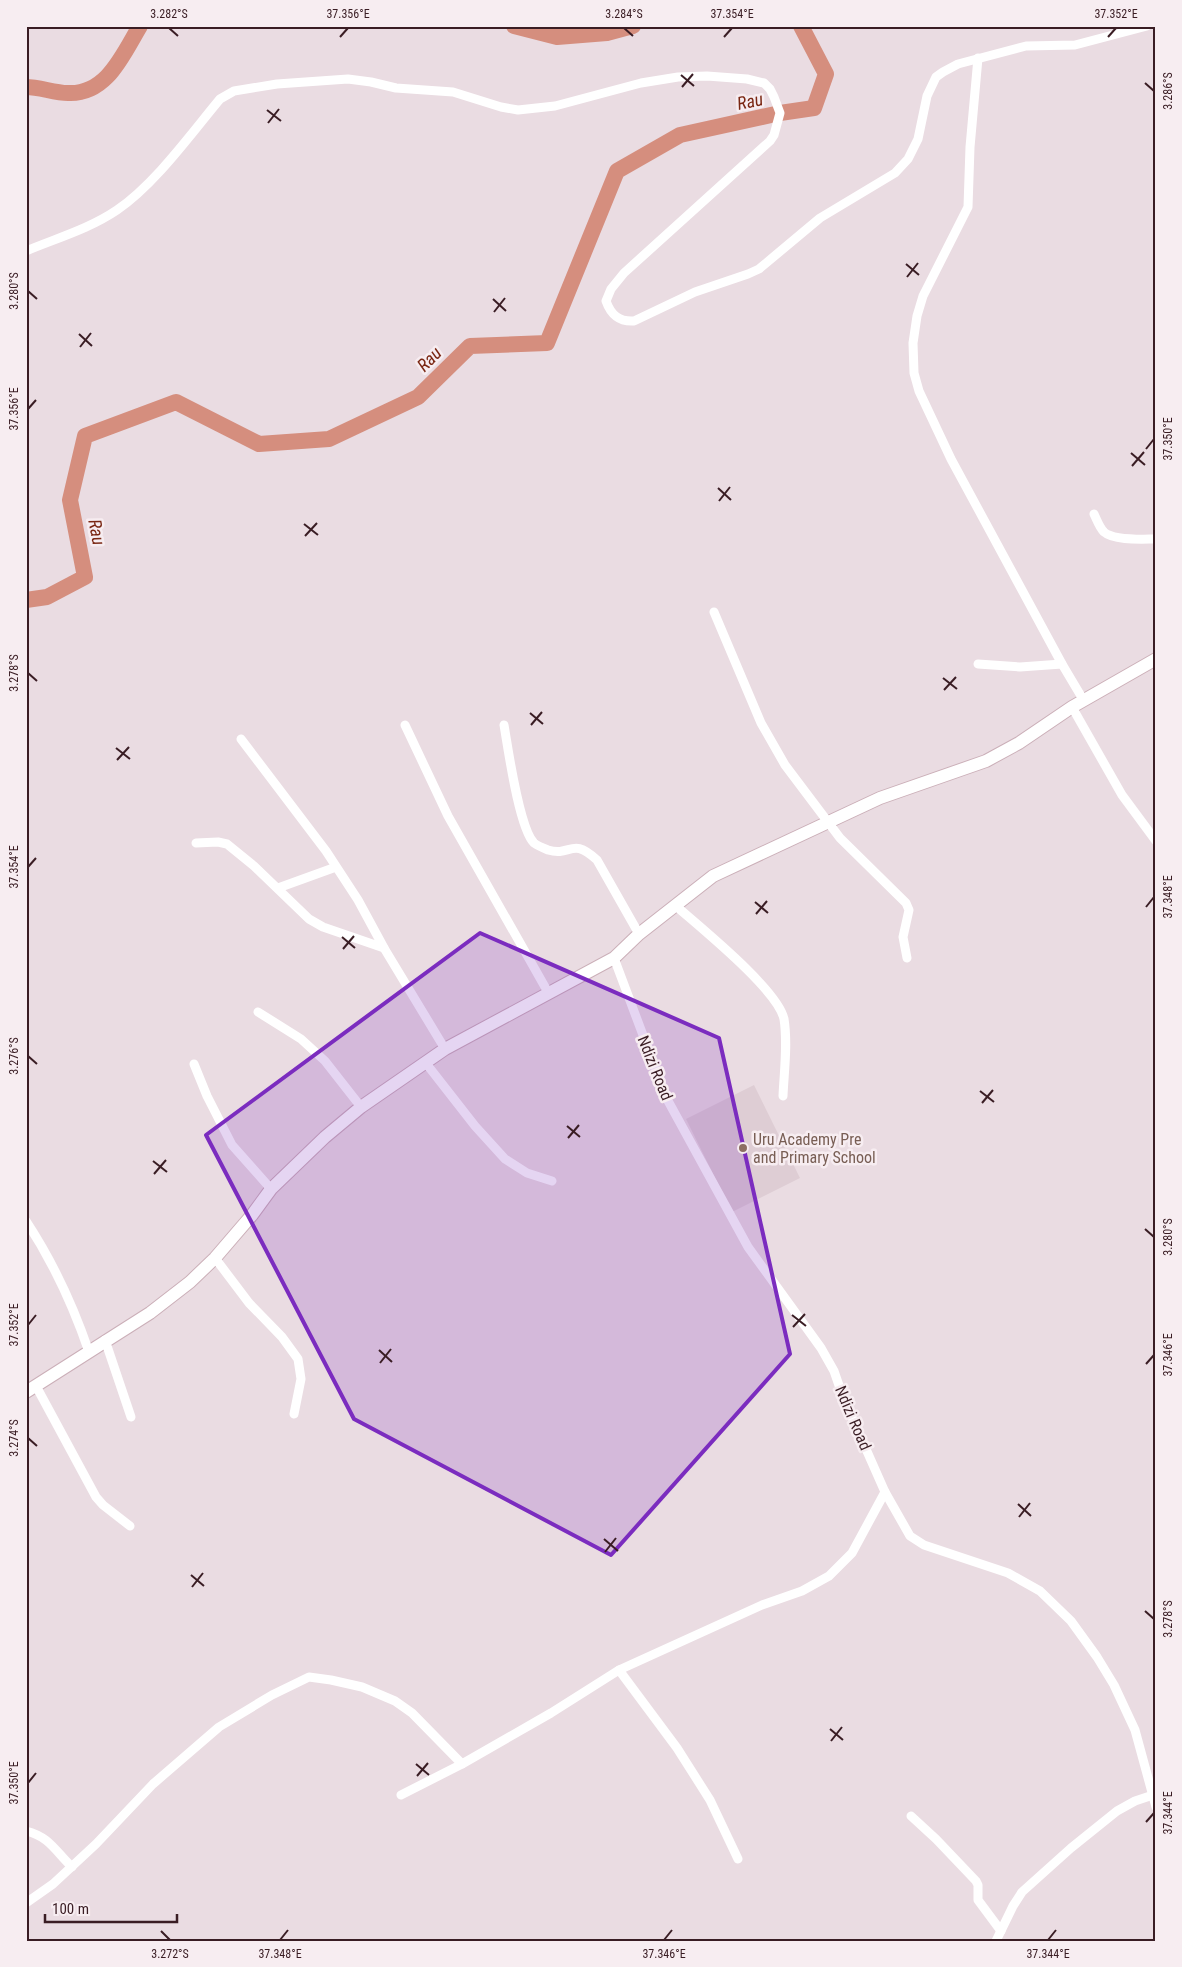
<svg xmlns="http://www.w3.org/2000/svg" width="1182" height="1967" font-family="'Roboto Condensed',sans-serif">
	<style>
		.built { fill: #decdd4 }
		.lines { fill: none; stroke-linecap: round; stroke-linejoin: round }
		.river { stroke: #d58e7e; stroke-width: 16 }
		.secondary-casing { stroke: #cbafb8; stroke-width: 14 }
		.street { stroke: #fff; stroke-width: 9 }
		.secondary { stroke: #fff; stroke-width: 12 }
		.marked { fill: #7b2cbf; fill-opacity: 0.2; stroke: #7b2cbf; stroke-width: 4; stroke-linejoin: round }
		.ticks { fill: none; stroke: #3a1d24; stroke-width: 2 }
		.education-dot { fill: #8d6e63; stroke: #f7edf1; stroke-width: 2 }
		.labels { text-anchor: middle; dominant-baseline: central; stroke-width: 5; stroke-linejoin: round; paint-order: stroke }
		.street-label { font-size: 16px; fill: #3a1d24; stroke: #f7edf1 }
		.education-label { font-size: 16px; fill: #785e54; stroke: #f7edf1; text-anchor: start }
		.water-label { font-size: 18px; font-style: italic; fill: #7a2713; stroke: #f7edf1 }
		.neatline { fill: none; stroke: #3a1d24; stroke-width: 2 }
		.ticks-label { font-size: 12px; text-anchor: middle; fill: #3a1d24 }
	</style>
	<rect width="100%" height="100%" fill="#eadce2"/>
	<path class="built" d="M754,1085L800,1178L732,1212L686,1119Z"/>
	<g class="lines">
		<g class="river">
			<path d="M514,26L557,37L607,33L633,26"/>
			<path d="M26,87C40,87 54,93 68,93C107,95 123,54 140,26"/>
			<path d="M26,600L47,597L85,577L70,500L85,436L176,402L259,444L329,439L418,397L470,346L547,343L617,171L680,135L780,113L814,108L826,74L801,26"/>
		</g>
		<g class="secondary-casing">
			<path id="secondary" d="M26,1392L150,1313L190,1282L215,1258L252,1215L271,1189L325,1137L361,1107L445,1049L614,958L639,934L713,876L880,798L986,761L1019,743L1072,707L1156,659"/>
		</g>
		<g class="street">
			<path d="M978,58L970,147L968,207L923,296L917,316L913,343L914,373L919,391L951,459L1062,664L1084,701"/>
			<path d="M26,251C57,238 89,229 117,210C155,184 190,135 220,99L234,91L277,84L348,79L371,82L396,88L453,92L501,107L518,110L555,106L641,83L678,77L707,76L747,79L764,83L770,89L774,97L780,113L774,135L770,141L624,273L611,289L606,301C611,315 619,322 634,321L695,292L748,274L759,269L820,218L895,173L908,159L918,139L927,96L936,77L943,72L958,64L1026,46L1075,45L1147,26"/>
			<path d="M1094,514C1097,520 1099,527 1104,532C1114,541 1143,539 1156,539"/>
			<path d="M714,612L761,723L785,765L840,838L906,903L909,910L903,937L907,958"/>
			<path d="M978,664L1020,667L1062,664"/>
			<path d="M1072,707L1122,795L1156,841"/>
			<path d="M405,725L448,816L549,994"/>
			<path d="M504,725C508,748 519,828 534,843C538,846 543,848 548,850C572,857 571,836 597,860L639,934"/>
			<path d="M241,739L326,851L358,900L384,948L445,1049"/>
			<path d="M196,843L218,842L227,844L254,866L309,919L323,927L384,948"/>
			<path d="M278,888L336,867"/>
			<path d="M676,906C701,928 778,990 784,1019C788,1044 784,1072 783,1096"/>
			<path d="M614,958L667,1099L748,1247L821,1348L834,1371L843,1397L885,1492L910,1536L924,1545L1008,1573L1040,1591L1071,1621L1097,1657L1114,1685L1135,1730L1156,1807"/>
			<path d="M258,1012L301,1039L325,1061L361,1107"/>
			<path d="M425,1062L475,1126L505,1159L527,1173L552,1181"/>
			<path d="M194,1064L207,1096L232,1145L271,1189"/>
			<path d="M26,1221C53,1262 73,1305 89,1352"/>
			<path d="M215,1258L249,1303L282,1337L298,1359L301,1379L294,1414"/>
			<path d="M105,1340L131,1417"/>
			<path d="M36,1386L96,1497L103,1505L130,1526"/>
			<path d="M619,1670L677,1748L710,1800L738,1859"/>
			<path d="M401,1795L462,1764L551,1713L619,1670L762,1605L802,1591L829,1576L852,1553L885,1492"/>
			<path d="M911,1816L936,1839L976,1881L978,1885V1900L1001,1931"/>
			<path d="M26,1831C50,1837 55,1851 72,1867"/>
			<path d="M26,1903L53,1884L96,1844L153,1784L219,1727L272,1695L309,1677L331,1680L362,1687L395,1701L412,1713L462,1764"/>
			<path d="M996,1941L1013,1906L1022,1892L1071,1848L1117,1811L1135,1801L1153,1795"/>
		</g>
		<use href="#secondary" class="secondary"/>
	</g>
	<path class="marked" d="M480,933L719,1038L790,1354L611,1555L354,1419L206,1135Z"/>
	<path class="ticks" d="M169,28L178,36M624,28L633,36M340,37L348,28M724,37L732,28M1108,37L1116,28M681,75L694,86M1145,83L1154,91M682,87L693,74M267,110L281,121M268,123L279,109M906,264L919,275M907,277L918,263M28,291L37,299M493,299L506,311M494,312L505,298M79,334L92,346M80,347L91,333M28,409L36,400M1146,449L1154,439M1131,453L1145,465M1132,466L1144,452M718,488L731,500M719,501L730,487M304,524L318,535M305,536L317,523M28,673L37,681M943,678L957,689M944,690L956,677M530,713L543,724M531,725L542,712M116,748L130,759M117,760L129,747M28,867L36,858M755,902L768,913M1146,907L1154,897M756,914L767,901M342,937L355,948M343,949L354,936M28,1056L37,1064M980,1091L994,1102M982,1103L993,1090M567,1126L580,1137M568,1138L579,1125M153,1161L167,1172M154,1174L166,1160M1145,1229L1154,1237M792,1315L806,1326M28,1325L36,1315M793,1327L805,1314M379,1350L392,1362M380,1363L391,1349M1146,1364L1154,1355M28,1438L37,1446M1018,1504L1031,1516M1019,1517L1030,1503M604,1539L618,1551M605,1552L616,1538M191,1575L204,1586M192,1587L203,1573M1145,1611L1154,1619M830,1729L843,1740M831,1741L842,1727M416,1764L429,1775M417,1776L428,1763M28,1783L36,1773M1146,1822L1154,1813M161,1931L170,1940M280,1940L288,1930M664,1940L672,1930M1048,1940L1056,1930"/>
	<circle class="education-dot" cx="743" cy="1148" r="5"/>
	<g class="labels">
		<g class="street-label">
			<text transform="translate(655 1068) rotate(68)">Ndizi Road</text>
			<text transform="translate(853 1418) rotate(67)">Ndizi Road</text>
		</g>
		<g class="education-label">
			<text x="753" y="1139">Uru Academy Pre<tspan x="753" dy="18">and Primary School</tspan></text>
		</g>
		<g class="water-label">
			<text transform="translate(750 101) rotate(-12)">Rau</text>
			<text transform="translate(429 359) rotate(-45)">Rau</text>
			<text transform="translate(97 532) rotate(79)">Rau</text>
		</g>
	</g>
	<rect width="1182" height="1967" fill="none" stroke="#f7edf1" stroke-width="55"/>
	<path d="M45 1914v8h132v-8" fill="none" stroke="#3a1d24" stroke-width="2.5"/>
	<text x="52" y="1914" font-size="15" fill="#3a1d24" stroke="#f7edf1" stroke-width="4" paint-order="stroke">100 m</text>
	<rect x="28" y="28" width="1126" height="1912" class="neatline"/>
	<g class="ticks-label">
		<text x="169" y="18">3.282°S</text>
		<text x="348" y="18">37.356°E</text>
		<text x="624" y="18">3.284°S</text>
		<text x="732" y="18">37.354°E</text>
		<text x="1116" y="18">37.352°E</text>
		<text transform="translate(1168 91) rotate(-90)" y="4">3.286°S</text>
		<text transform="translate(14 291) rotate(-90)" y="4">3.280°S</text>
		<text transform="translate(14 409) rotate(-90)" y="4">37.356°E</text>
		<text transform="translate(1168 439) rotate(-90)" y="4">37.350°E</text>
		<text transform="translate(14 673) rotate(-90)" y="4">3.278°S</text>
		<text transform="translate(14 867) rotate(-90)" y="4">37.354°E</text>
		<text transform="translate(1168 897) rotate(-90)" y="4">37.348°E</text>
		<text transform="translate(14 1056) rotate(-90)" y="4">3.276°S</text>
		<text transform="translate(1168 1237) rotate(-90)" y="4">3.280°S</text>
		<text transform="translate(14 1325) rotate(-90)" y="4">37.352°E</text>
		<text transform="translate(1168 1355) rotate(-90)" y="4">37.346°E</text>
		<text transform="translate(14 1438) rotate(-90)" y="4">3.274°S</text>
		<text transform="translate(1168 1619) rotate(-90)" y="4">3.278°S</text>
		<text transform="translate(14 1783) rotate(-90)" y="4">37.350°E</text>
		<text transform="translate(1168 1813) rotate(-90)" y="4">37.344°E</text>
		<text x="170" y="1958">3.272°S</text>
		<text x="280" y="1958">37.348°E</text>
		<text x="664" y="1958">37.346°E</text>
		<text x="1048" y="1958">37.344°E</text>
	</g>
</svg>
